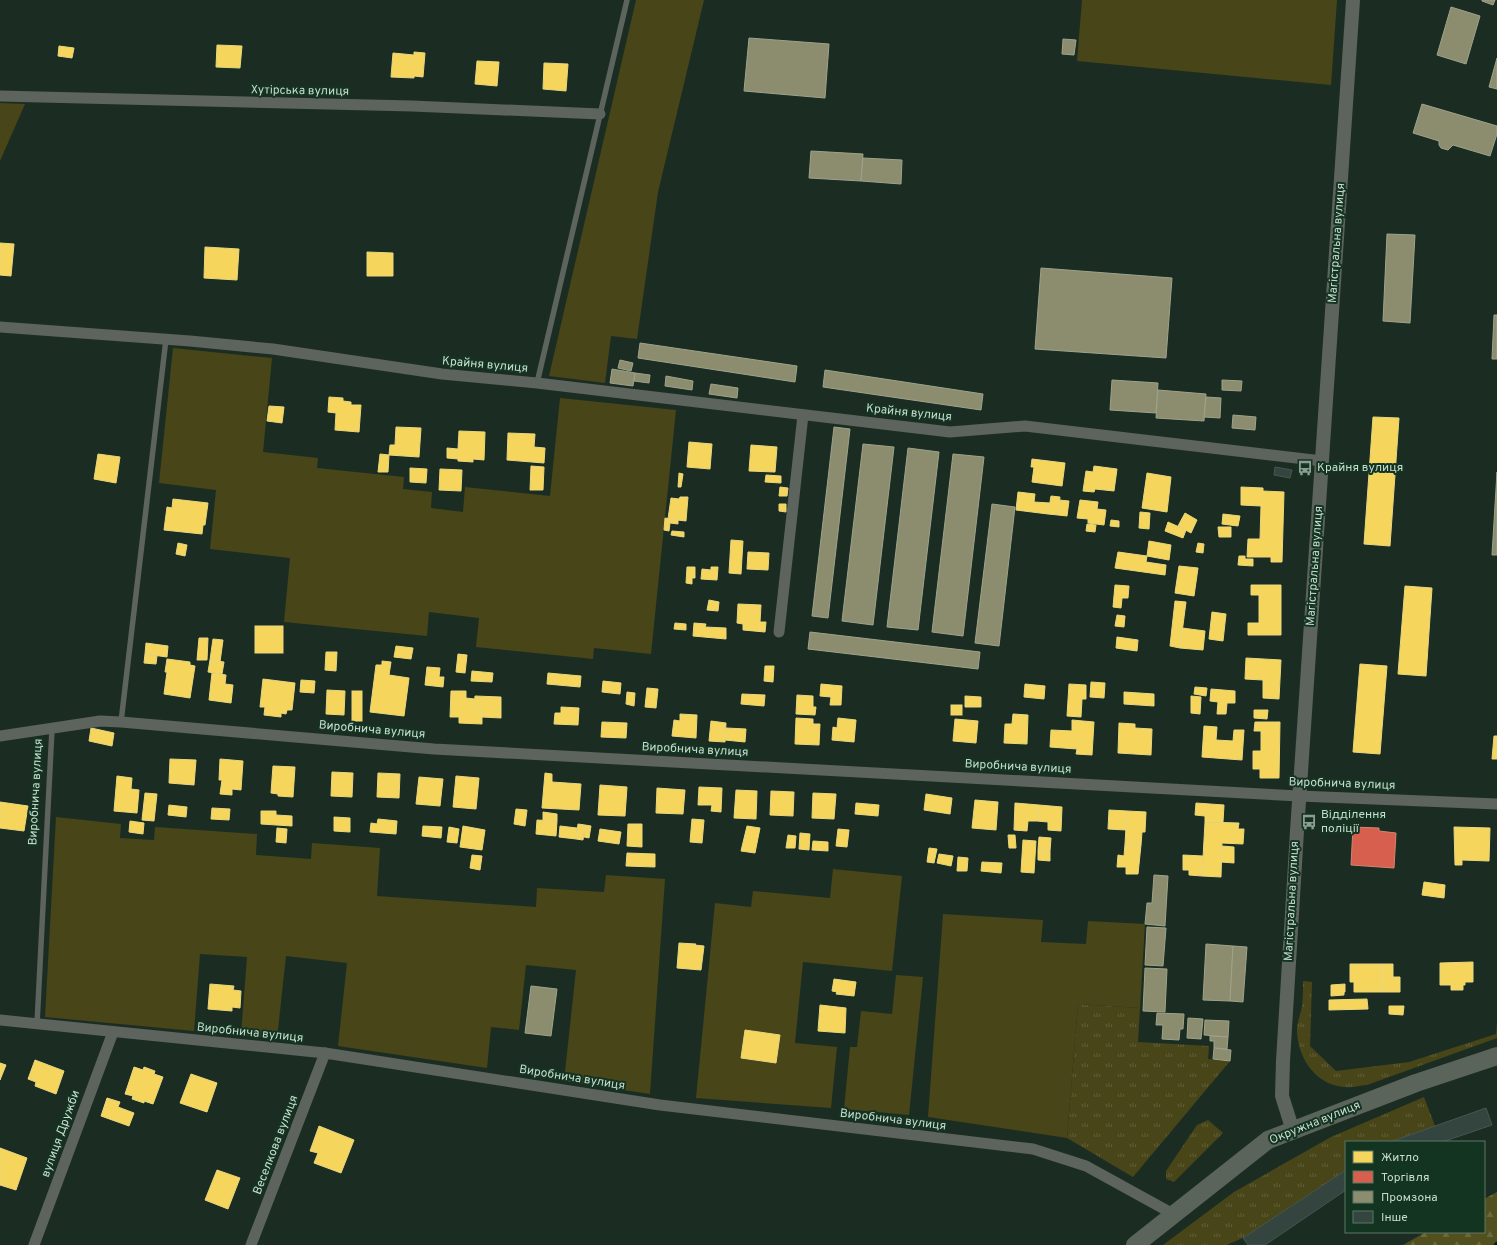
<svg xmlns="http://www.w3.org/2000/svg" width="1497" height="1245" font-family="Overpass,sans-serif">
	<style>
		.grass { fill: url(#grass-tufts) }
		.forest { fill: url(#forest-firs) }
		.garden { fill: #484519 }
		.homes { fill: #f6d55c; stroke: #e8d77e }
		.shops { fill: #d6604d; stroke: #d28574 }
		.industry { fill: #8c8c6e; stroke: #9ea48b }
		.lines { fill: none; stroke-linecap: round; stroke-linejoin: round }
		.stream { stroke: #081a1d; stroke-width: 4.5 }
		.building { fill: #34443e; stroke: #465751 }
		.service { stroke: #5d635d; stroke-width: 5.5 }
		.minor { stroke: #5d635d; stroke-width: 11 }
		.tertiary { stroke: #5d635d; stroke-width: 14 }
		.primary { stroke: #5b645b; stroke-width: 18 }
		.labels { text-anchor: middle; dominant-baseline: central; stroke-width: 4; stroke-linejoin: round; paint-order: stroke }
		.street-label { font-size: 12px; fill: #c9dbcf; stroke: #143422 }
		.poi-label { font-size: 12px; fill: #c9dbcf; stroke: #143422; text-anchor: start }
	</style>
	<defs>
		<pattern id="grass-tufts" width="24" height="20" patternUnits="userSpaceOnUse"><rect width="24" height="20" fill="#484519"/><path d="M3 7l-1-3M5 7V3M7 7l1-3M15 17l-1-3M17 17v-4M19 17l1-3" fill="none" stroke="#615f39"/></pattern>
		<pattern id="forest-firs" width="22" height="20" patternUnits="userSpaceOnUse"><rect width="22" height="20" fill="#53501f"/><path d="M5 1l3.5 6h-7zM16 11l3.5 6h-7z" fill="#6a693e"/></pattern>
	</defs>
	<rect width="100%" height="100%" fill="#1b2d23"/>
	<g class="grass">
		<path d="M1303,981L1312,982L1310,1046L1336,1071L1409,1062L1496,1034L1497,1023V1038L1367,1085C1362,1085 1357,1087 1352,1087C1318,1090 1296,1058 1297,1027C1298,1020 1301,1013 1302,1006C1303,998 1303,989 1303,981Z"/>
		<path d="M1078,1004L1140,1008L1138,1042L1209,1046L1208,1059L1230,1061L1133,1177L1067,1138Z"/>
		<path d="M1424,1097L1435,1126L1390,1142H1346V1170L1243,1238L1226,1245H1163L1234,1192L1331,1137Z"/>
		<path d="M1208,1120L1223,1133L1174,1182L1166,1179V1171L1197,1125Z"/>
	</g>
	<path class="forest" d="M1497,1192V1245H1403L1426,1232H1484V1199Z"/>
	<g class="garden">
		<path d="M636,0H704L658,192L637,339L611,336L605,383L549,376Z"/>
		<path d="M1082,0H1337L1331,85L1077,61Z"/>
		<path d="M0,103L25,104L0,161Z"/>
		<path d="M173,348L272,358L263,452L318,458L317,468L404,477L403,489L432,492L431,508L463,512L465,487L550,496L560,398L676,410L651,654L594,648L593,659L476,647L479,618L429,612L427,636L284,622L290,558L210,549L216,490L159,483Z"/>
		<path d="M56,817L121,824L120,838L154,840L155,827L257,834L256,855L311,859L312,843L380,848L377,896L536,907L537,888L604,892L606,875L665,879L650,1094L564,1081L576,970L526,965L519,1030L491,1027L487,1068L338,1046L347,963L286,956L277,1039L241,1035L247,957L200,954L194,1031L45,1017Z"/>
		<path d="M833,869L902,876L892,971L803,962L795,1043L837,1047L831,1108L696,1098L715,903L751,907L753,891L830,898Z"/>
		<path d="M943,914L1043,920L1041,942L1086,944L1088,921L1145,924L1140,1008L1078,1004L1067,1138L928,1117Z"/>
		<path d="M896,975L923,977L909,1115L844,1109L850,1047H857L861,1011L892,1014Z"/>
	</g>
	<g class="homes">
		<path d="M217,45L242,46L240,68L216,67Z"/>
		<path d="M59,46L74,48L72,58L58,56Z"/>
		<path d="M414,52L425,53L423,77L414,76V78L391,77L393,53L414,55Z"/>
		<path d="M477,61L499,62L497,86L475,84Z"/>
		<path d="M544,63L568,64L566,91L543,89Z"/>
		<path d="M0,243L14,244L11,276L0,275Z"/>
		<path d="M205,247L239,249L237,280L204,278Z"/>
		<path d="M367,252L393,253V276H367Z"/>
		<path d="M329,397L343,398V401L351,402V405H361L359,432L335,430L336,413L328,412Z"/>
		<path d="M269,406L284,407L282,423L267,421Z"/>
		<path d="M1373,417L1399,418L1390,546L1364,544Z"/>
		<path d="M396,427L421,428L419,457L389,455L390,445H395Z"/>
		<path d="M459,431L485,432L484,460L473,459V462L458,461V459L447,458V448L458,449Z"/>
		<path d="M508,433L535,434L534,447L545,448L544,463L507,460Z"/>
		<path d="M689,442L712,444L710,469L687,467Z"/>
		<path d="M751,445L777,447L775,472L749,471Z"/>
		<path d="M98,454L120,457L116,483L94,479Z"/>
		<path d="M380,454L389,455L388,472H378Z"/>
		<path d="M1032,459L1065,463L1062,486L1032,482L1034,467H1031Z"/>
		<path d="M531,466L544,467L543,490H530Z"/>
		<path d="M1094,466L1117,469L1114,491L1095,489L1094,492L1083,491L1086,471L1093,472Z"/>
		<path d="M410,468L427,469L426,483L410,482Z"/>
		<path d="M440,469L462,470L461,491L439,490Z"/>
		<path d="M679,473L683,474L681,487H678Z"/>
		<path d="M1147,473L1171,477L1167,512L1142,508Z"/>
		<path d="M766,475L781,476V483L765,482Z"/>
		<path d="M780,487L788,488L787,496H779Z"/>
		<path d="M1241,487L1263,488V491L1284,492L1282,562H1271V557H1247L1248,539H1260L1261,506L1241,505Z"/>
		<path d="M1018,492L1035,494L1034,502L1050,503L1048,514L1016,510Z"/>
		<path d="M1051,496L1060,497L1058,515L1048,514Z"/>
		<path d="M680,497H688L686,521L668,519L671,498L679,499Z"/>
		<path d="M173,499L208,503L205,525H203L202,534L164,530L167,507L172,508Z"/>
		<path d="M1059,500L1069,501L1067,516L1058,515Z"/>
		<path d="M1080,500L1098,502L1097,509L1106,510L1104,525L1088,523V519L1077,518Z"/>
		<path d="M779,504H786V512L779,511Z"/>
		<path d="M1140,512L1150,513L1149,529L1139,528Z"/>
		<path d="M1185,513L1197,520L1191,533L1178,526Z"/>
		<path d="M1223,514L1240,516L1238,526L1222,524Z"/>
		<path d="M665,518L678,520V524L670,523L669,531L664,530Z"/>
		<path d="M1111,520L1119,521V527L1110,526Z"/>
		<path d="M1168,522L1186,530L1183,538L1165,531Z"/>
		<path d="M1087,524L1096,525L1095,532L1086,531Z"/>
		<path d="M1218,527H1231V537H1219Z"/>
		<path d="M672,531L684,532V537L671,535Z"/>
		<path d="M731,540L743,541L741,574L729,573Z"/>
		<path d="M1149,541L1171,545L1169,560L1147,556Z"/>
		<path d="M178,543L187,545L185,556L176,554Z"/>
		<path d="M1198,543L1204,544L1203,553L1196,552Z"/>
		<path d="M748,552L769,553L768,570L747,569Z"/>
		<path d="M1118,552L1147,556L1146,562L1166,565L1165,575L1115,568Z"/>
		<path d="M1239,556H1245V559H1253V566L1238,565Z"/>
		<path d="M1179,566L1198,568L1194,596L1175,593Z"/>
		<path d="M687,567H695V578H692V584L686,583Z"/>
		<path d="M711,567H718L717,580L701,579L702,569L711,570Z"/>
		<path d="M1115,585L1129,586L1128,598H1122L1121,608L1113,607Z"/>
		<path d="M1251,585H1281V635H1248V623H1259V595H1251Z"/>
		<path d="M1405,586L1432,588L1426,676L1398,674Z"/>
		<path d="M709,600L719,602L718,611L707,610Z"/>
		<path d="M1175,601L1186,602L1180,648L1170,646Z"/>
		<path d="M738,604L761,605L760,622H766L765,632L743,630V624L737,623Z"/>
		<path d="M1212,612L1226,614L1223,641L1209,639Z"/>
		<path d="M1117,615L1125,616L1124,627L1115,626Z"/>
		<path d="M675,623L686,624V630L674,629Z"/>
		<path d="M694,623L706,624L705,627L726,628V639L693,636Z"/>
		<rect x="255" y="626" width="28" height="27"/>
		<path d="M1182,628L1205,631L1203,650L1180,648Z"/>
		<path d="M1117,637L1138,640L1137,651L1116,648Z"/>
		<path d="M199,638H208L207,660H197Z"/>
		<path d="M213,639L223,640L220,662L210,660Z"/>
		<path d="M146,643L168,646L167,657L145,654Z"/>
		<path d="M396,646L413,648L411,659L394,657Z"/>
		<path d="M326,652H337L336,671L325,670Z"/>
		<path d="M145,654L157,656L156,664L144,663Z"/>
		<path d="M458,654L467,655L465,673L456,672Z"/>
		<path d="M1246,658L1281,660L1279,699L1263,698V680L1245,679Z"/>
		<path d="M167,659L190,662V665L195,666L190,698L164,694L167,672H165Z"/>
		<path d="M210,660L224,662L222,674L208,672Z"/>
		<path d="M382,661L391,662L389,675L409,678L404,716L370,712L376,665H382Z"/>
		<path d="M1360,664L1387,666L1380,754L1353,752Z"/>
		<path d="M765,666H774L773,682L764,681Z"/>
		<path d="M427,667L440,668L439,677H444L443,687L425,685Z"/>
		<path d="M472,671L493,673L492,682L471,681Z"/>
		<path d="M212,673L226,675L225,684L233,685L231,703L209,700Z"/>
		<path d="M548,673L581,676L580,687L547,684Z"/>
		<path d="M263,679L295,683L292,710H287L286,714L281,713V717L264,715L265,707H260Z"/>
		<path d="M301,680L315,681L314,693L300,692Z"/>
		<path d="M603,681L621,683L620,694L602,692Z"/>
		<path d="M1091,682L1105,683L1104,698L1090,697Z"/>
		<path d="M821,684L842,686L841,705H830L831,697L820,696Z"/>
		<path d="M1025,684L1045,686L1044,699L1024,697Z"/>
		<path d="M1069,684L1086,685V699H1082L1081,717L1067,716Z"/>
		<path d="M1195,687L1207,688L1206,696L1194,694Z"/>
		<path d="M647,688L658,689L656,708L645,707Z"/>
		<path d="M1211,689L1235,691V703H1227L1226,714H1217L1218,702L1210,701Z"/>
		<path d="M327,690L345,691L344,715L326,714Z"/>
		<rect x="352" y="691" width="10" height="30"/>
		<path d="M451,691H466V698L475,699L474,710L482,711V724L459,723V717H450Z"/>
		<path d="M627,692L635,693L634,706L626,704Z"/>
		<path d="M1124,692L1154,694V706L1124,704Z"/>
		<path d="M742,694L765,695L764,706L741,704Z"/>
		<path d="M797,695L813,696V707H816L815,715L796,714Z"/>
		<path d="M475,696L501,697V718L482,717V711L474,710Z"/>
		<path d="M965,696L981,697V707H965Z"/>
		<path d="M1191,696L1201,697L1200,714L1191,713Z"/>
		<rect x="951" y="705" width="11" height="10"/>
		<path d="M561,707L579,708L578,725L554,724L555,713H561Z"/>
		<path d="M1254,710H1268L1267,719L1254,718Z"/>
		<path d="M680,714L697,715L696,738L672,736L674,720L680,721Z"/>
		<path d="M1013,714L1028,715L1027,744L1004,743L1005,724H1012Z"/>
		<path d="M796,718L813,719V724H820L819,745L795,744Z"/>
		<path d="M838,718L856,720L854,742L832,740L833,727L837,728Z"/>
		<path d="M955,719L978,721L976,743L953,741Z"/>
		<path d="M1072,720L1094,722L1092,755L1076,754L1077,749L1050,747L1051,730L1072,731Z"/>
		<path d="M711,721L726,723L725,742L709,741Z"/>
		<path d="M602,722L627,723L626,738L601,737Z"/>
		<path d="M1255,722H1280L1279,778H1260V769H1253V751H1261V731H1254Z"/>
		<path d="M1119,723L1135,724V728L1152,729L1151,755L1118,753Z"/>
		<path d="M1204,726L1217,727L1216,740L1233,741L1234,730H1244L1242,760L1202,757Z"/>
		<path d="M91,728L114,733L112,746L89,741Z"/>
		<path d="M726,728L746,729L745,742L725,740Z"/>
		<path d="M1494,736H1497V759H1492Z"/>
		<path d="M170,759L196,760L194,785L169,783Z"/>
		<path d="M220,759L243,761L241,790L232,789V795L220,794L222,780H219Z"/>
		<path d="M273,766L295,767L293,797L278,796V794L271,793Z"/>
		<path d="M332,772L353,773L352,797L331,796Z"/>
		<path d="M378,773L400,774L399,798L377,797Z"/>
		<path d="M545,773L552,774V782L581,784L579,810L542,808Z"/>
		<path d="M117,776L132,778L131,789L139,790L137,813L114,811Z"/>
		<path d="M456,776L479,778L476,809L453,807Z"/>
		<path d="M419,777L443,779L440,806L416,804Z"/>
		<path d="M600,785L627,787L625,816L598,815Z"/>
		<path d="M699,787L722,788L721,812L711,811L712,805H698Z"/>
		<path d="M657,788L685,790L683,814L656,813Z"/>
		<path d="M736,790L757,791L756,819L734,818Z"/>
		<path d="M771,791L794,792L793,816L770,815Z"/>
		<path d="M145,793L157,794L154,821L142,820Z"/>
		<path d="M813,793L836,794L834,819L812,818Z"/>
		<path d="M926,794L952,798L950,814L924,810Z"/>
		<path d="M975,800L998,802L996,830L972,828Z"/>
		<path d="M0,802L28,806L24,831L0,828Z"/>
		<path d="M856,803L879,805L878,816L855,814Z"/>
		<path d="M1015,803L1039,805L1037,821H1028L1027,831L1014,830Z"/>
		<path d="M1196,803L1224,805L1223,822H1205V816L1195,815Z"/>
		<path d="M169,805L187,807L186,817L168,815Z"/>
		<path d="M1039,805L1062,807L1061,831L1048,830V822L1037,821Z"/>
		<path d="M212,808L230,809L229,820L211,819Z"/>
		<path d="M516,809L527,810L525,826L514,824Z"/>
		<path d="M1109,810L1127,811L1126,830L1108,829Z"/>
		<path d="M261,811H276V815L292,816V826L261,824Z"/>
		<path d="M1127,811L1146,812L1145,832H1142L1141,845L1125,844Z"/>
		<path d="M543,812L557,814V821L543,820Z"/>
		<path d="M334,817L350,818V832L334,831Z"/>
		<path d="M378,819L397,821L396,834L370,832L371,823L377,824Z"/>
		<path d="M692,819L704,820L702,843L690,842Z"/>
		<path d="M537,820L557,821L556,836L536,834Z"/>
		<path d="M130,821L144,823L143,834L129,832Z"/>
		<path d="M1205,822L1239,823L1238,829H1244L1243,844L1222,843L1221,877L1202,876Z"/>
		<path d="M578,824L585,825L583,840L576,839Z"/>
		<path d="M628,824H642V847L627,846Z"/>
		<path d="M585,825L591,826L589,838L584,837Z"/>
		<path d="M423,826L442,827L441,838L422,836Z"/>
		<path d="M463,826L485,830L482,850L460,847Z"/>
		<path d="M560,826L577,828L576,839L559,837Z"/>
		<path d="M747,826L760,828L755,853L741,851Z"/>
		<path d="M449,827L459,829L457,843L447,842Z"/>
		<path d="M1454,827L1490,828L1489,861L1462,860V865H1455Z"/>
		<path d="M277,828L287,829L286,843L276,842Z"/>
		<path d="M600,829L621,832L619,844L598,841Z"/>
		<path d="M838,829L849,830L847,847L836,846Z"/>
		<path d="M800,833L810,834L809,850L799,849Z"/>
		<path d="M788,835L796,836L795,848H786Z"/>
		<path d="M1008,835H1015L1016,848H1009Z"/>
		<path d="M1039,837L1051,838L1050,851L1038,850Z"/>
		<path d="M1023,840L1036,841L1034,873L1021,872Z"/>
		<path d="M813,841L828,842V851L812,850Z"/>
		<path d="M1125,844L1141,845L1138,874H1126V867H1117L1118,855L1124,856Z"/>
		<path d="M1222,846L1234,847V863L1221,862Z"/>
		<path d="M929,848L937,849L934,863L927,862Z"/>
		<path d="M1038,850L1050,851V861L1038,860Z"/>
		<path d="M627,853L655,854V867L626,866Z"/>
		<path d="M939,854L953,856L951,866L937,863Z"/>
		<path d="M472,855L482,856L480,870L470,868Z"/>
		<path d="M1183,855L1203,856L1202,876L1189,875V870H1183Z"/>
		<path d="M958,857L968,858L967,871H957Z"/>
		<path d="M982,862L1002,863L1001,873L981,871Z"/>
		<path d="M1424,882L1445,885L1444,898L1422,895Z"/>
		<path d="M679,943L696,944L695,945L704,946L701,970L677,968Z"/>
		<path d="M1473,962V982H1465V985H1463V990H1451V985H1440V963Z"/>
		<path d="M1350,964H1382V992H1354V982H1350Z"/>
		<path d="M1382,964H1393V977H1400V992H1382Z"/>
		<path d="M834,979L856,982L854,996L836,994L837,992L832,991Z"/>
		<path d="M210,984L234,986L233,990L241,991L240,1008L232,1007V1011L208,1009Z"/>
		<path d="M1345,984V992H1344V995L1331,996V985Z"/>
		<path d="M1367,999L1368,1009L1329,1010V1000Z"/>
		<path d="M820,1005L846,1008L845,1033L818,1031Z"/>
		<path d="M1389,1006H1404L1403,1015L1389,1014Z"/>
		<path d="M745,1030L780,1035L776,1063L741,1058Z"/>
		<path d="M35,1060L64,1071L56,1094L35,1086L36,1082L28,1079Z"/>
		<path d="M0,1063L6,1065L0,1080Z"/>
		<path d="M134,1067L143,1070L144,1067L155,1071L154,1074L163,1077L153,1104L144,1101V1103L132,1099L133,1096L125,1094Z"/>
		<path d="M191,1074L217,1083L207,1112L180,1103Z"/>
		<path d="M107,1098L120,1102L118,1107L134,1113L129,1126L101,1116Z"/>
		<path d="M319,1126L354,1140L341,1173L314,1163L318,1153L310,1151Z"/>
		<path d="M0,1148L27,1158L16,1190L0,1185Z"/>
		<path d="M217,1170L240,1178L228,1209L205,1200Z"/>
	</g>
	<path class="shops" d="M1353,827L1379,828V831L1396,833L1394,868L1351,865Z"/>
	<g class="industry">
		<path d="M1482,0H1495L1493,5L1482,1Z"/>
		<path d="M1451,7L1480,16L1466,64L1437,55Z"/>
		<path d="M749,38L829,44L825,98L744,91Z"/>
		<path d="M1063,39L1076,40L1074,55L1062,54Z"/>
		<path d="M1497,58V89L1489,87Z"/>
		<path d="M1422,104L1497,126V134L1490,156L1453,145L1448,150L1441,148L1439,145V141L1413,133Z"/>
		<path d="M811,151L863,154L861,181L809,178Z"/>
		<path d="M863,158L902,160L901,184L861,181Z"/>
		<path d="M1387,234L1415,235L1410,323L1383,321Z"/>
		<path d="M1041,268L1172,278L1166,358L1035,349Z"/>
		<path d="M1494,315H1497V359H1492Z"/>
		<path d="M640,343L797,366L795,382L638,358Z"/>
		<path d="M620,360L633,363L631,371L618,368Z"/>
		<path d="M612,369L635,373L633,386L610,383Z"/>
		<path d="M825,370L983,394L981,410L823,387Z"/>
		<path d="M635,373L650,375L649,383L634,381Z"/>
		<path d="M666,376L693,381L692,390L665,386Z"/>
		<path d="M1112,380L1158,383L1156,413L1110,410Z"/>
		<path d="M1222,380L1242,381L1241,391L1222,390Z"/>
		<path d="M711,384L738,388L737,398L709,394Z"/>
		<path d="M1158,390L1206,394L1204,421L1156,418Z"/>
		<path d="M1206,397L1221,398L1220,418L1204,417Z"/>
		<path d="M1233,415L1256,417L1255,430L1232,428Z"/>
		<path d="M834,427L850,429L828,618L812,616Z"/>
		<path d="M863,444L894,447L873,625L842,621Z"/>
		<path d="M908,448L939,452L918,630L887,627Z"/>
		<path d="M953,454L984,457L963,636L932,632Z"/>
		<path d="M1497,472V555H1492Z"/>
		<path d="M992,504L1015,507L999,646L975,643Z"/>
		<path d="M810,632L980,652L978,669L808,649Z"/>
		<path d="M1154,875L1168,876L1165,926L1145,924L1147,903H1152Z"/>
		<path d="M1147,927L1166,928L1163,966L1145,965Z"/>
		<path d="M1206,944L1233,946L1230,1001L1203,1000Z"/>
		<path d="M1233,946L1247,947L1243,1002L1230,1001Z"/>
		<path d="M1145,968L1167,969L1165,1012L1143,1011Z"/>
		<path d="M531,986L557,989L551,1036L525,1033Z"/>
		<path d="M1157,1013L1184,1014L1183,1029H1180L1179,1040L1162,1039L1163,1025H1156Z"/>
		<path d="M1188,1018L1203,1019L1201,1039L1187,1038Z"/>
		<path d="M1205,1020L1229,1021L1228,1037L1204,1035Z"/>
		<path d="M1210,1036L1228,1037L1227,1049L1214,1048V1041H1210Z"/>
		<path d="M1214,1048L1231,1050L1230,1061L1213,1059Z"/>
	</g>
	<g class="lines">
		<path class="stream" d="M1496,1245L1497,1244"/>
	</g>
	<g class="building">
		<path d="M1275,467L1292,470L1290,478L1274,475Z"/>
		<path d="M1486,1108L1492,1125L1442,1142H1390Z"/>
		<path d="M1346,1170V1190L1265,1245H1248L1243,1238Z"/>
	</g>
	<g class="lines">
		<g class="service">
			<path d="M537,383L627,0"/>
			<path d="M121,722L166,339"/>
			<path d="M37,1024L52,729"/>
		</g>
		<g class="minor">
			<path d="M0,96L412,106L600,114"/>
			<path d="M0,327L190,341L273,349L442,374L537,383L950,432L1025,426L1322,461"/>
			<path d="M779,632L803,415"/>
			<path d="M0,736L100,721L121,722L434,749L1299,796L1497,804"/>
			<path d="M0,1020L325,1053L660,1105L1033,1149L1086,1166L1175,1215"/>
			<path d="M34,1245L113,1032"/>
			<path d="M251,1245L325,1053"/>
		</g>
		<path class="tertiary" d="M1293,1131L1282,1096L1283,1061L1297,831L1353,0"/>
		<path class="primary" d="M1135,1245L1268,1140L1416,1083L1497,1056"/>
	</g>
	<defs>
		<g id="bus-bare" transform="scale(1.2)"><path d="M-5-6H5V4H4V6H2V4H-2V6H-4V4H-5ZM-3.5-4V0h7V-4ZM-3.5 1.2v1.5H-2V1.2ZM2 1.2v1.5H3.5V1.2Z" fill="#8c9e93" stroke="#143422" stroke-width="2.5" paint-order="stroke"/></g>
	</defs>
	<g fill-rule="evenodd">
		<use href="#bus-bare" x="1305" y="468"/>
		<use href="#bus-bare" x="1309" y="822"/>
	</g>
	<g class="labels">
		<g class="street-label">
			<text transform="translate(300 91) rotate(1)">Хутірська вулиця</text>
			<text transform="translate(1337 243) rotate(-86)">Магістральна вулиця</text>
			<text transform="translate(485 365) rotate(5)">Крайня вулиця</text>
			<text transform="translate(909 413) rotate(6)">Крайня вулиця</text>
			<text transform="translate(1315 566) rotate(-86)">Магістральна вулиця</text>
			<text transform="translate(372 730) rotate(5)">Виробнича вулиця</text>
			<text transform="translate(695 750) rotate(3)">Виробнича вулиця</text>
			<text transform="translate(1018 767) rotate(3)">Виробнича вулиця</text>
			<text transform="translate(1342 784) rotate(2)">Виробнича вулиця</text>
			<text transform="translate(36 792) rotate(-87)">Виробнича вулиця</text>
			<text transform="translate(1292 901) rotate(-87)">Магістральна вулиця</text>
			<text transform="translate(250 1033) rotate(6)">Виробнича вулиця</text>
			<text transform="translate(572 1078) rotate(9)">Виробнича вулиця</text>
			<text transform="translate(893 1120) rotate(7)">Виробнича вулиця</text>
			<text transform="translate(1315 1123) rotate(-22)">Окружна вулиця</text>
			<text transform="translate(61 1134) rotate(-70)">вулиця Дружби</text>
			<text transform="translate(276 1145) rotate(-69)">Веселкова вулиця</text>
		</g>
		<g class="poi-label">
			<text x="1317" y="468">Крайня вулиця</text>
			<text x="1321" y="815">Відділення<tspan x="1321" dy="14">поліції</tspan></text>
		</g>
	</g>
	<rect x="1345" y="1141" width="140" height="92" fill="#143422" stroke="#5c7767"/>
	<rect x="1353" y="1151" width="20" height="12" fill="#f6d55c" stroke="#5c7767"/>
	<text x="1381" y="1161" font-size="12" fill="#c9dbcf">Житло</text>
	<rect x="1353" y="1171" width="20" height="12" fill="#d6604d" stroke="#5c7767"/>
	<text x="1381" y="1181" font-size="12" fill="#c9dbcf">Торгівля</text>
	<rect x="1353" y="1191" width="20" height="12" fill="#8c8c6e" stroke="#5c7767"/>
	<text x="1381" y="1201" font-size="12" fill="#c9dbcf">Промзона</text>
	<rect x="1353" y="1211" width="20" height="12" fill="#34443e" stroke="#5c7767"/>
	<text x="1381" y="1221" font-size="12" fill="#c9dbcf">Інше</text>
</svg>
